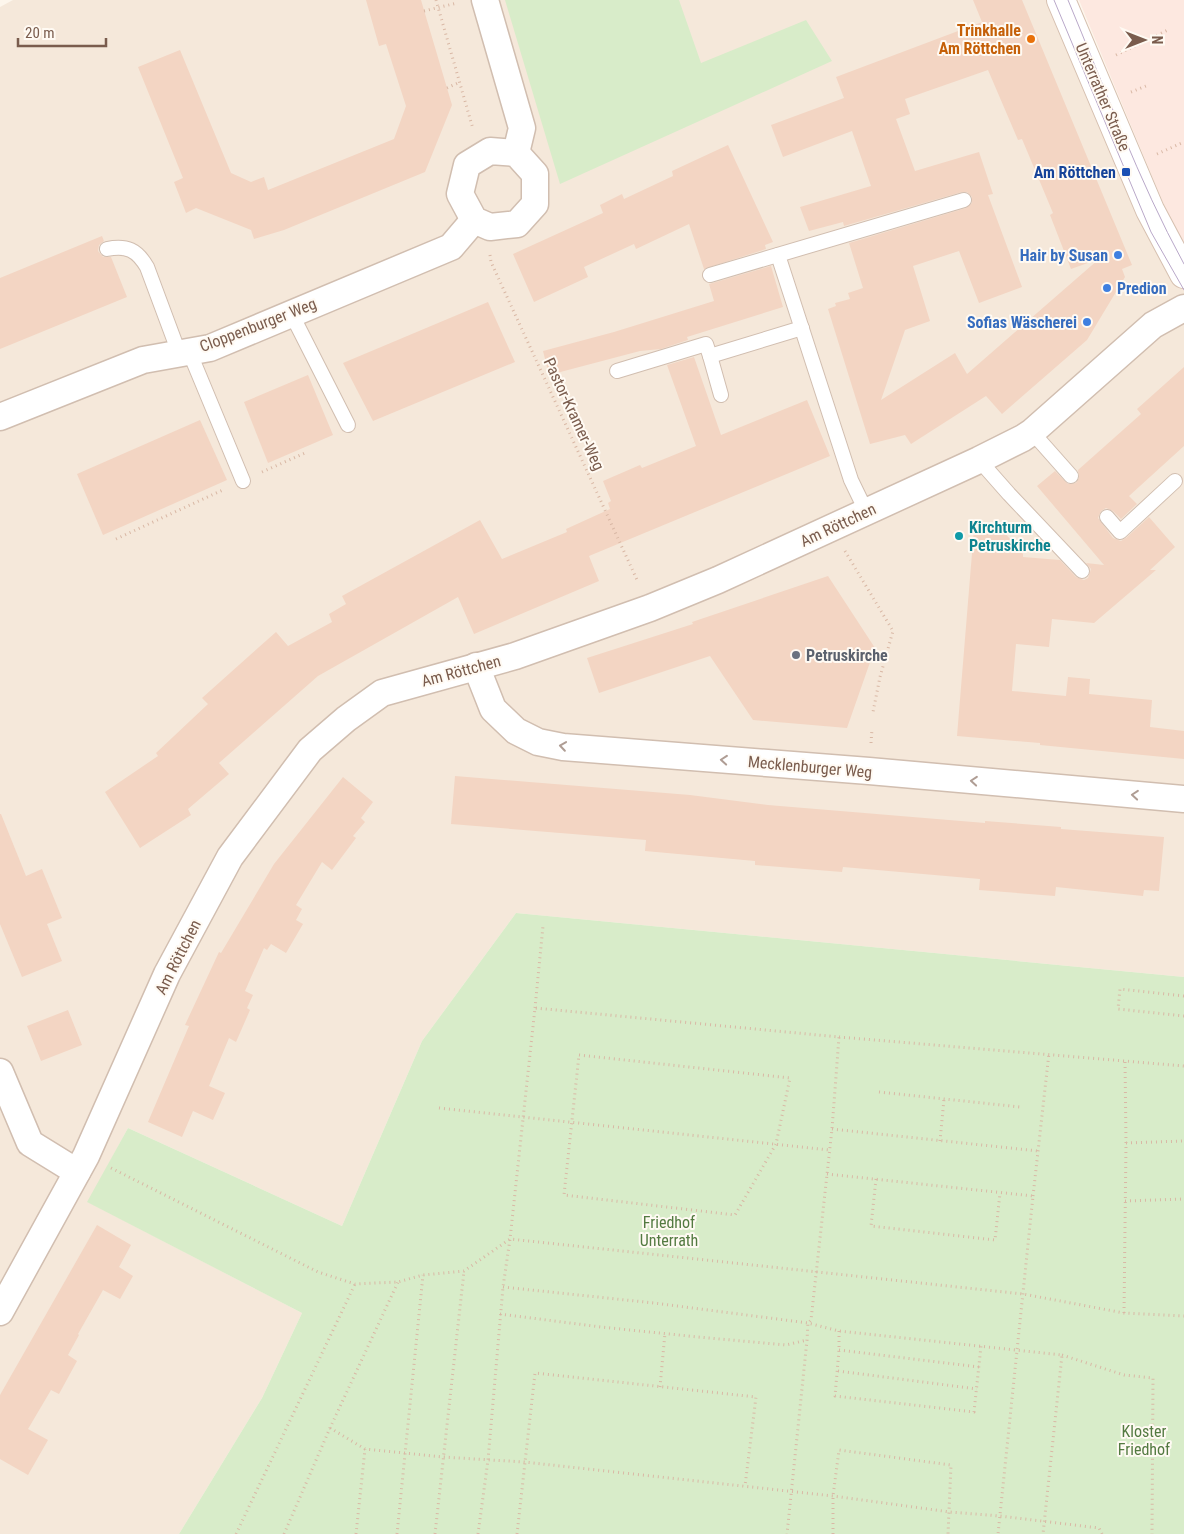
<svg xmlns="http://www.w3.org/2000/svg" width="1184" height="1534" font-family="'Roboto Condensed',sans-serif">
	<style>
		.residential { fill: #f5e8da }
		.commercial { fill: #fde8e0 }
		.green { fill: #d8ecc9 }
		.building { fill: #f3d5c3; fill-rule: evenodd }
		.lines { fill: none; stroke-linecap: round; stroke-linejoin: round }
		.service-casing { stroke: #d1beb0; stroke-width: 16 }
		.minor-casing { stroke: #d1beb0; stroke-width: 29 }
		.secondary-casing { stroke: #d6c0b0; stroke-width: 30 }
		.path { stroke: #d9b8a5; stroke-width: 3; stroke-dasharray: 1 4; stroke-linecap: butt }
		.service { stroke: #fff; stroke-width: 14 }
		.minor { stroke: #fff; stroke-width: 26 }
		.secondary { stroke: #fff; stroke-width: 28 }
		.tram { stroke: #b9a8c9; stroke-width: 1 }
		.oneway { stroke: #af9d94 }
		.food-dot { fill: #e8710a; stroke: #fffaf3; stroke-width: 2 }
		.transit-dot { fill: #1a4fb4; stroke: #fffaf3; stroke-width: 2 }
		.shop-dot { fill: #3f7fe0; stroke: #fffaf3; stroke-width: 2 }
		.culture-dot { fill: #0f9aa8; stroke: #fffaf3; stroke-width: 2 }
		.worship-dot { fill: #6b7280; stroke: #fffaf3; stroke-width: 2 }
		.labels { text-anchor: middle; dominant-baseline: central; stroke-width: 4; stroke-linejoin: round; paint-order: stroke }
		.food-label { font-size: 16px; font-weight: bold; fill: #c56008; stroke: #fffaf3; text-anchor: end }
		.street-label { font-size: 16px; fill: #7a5c4d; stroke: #fffaf3 }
		.transit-label { font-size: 16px; font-weight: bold; fill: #164399; stroke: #fffaf3; text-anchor: end }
		.shop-label { font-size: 16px; font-weight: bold; fill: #366cbe; stroke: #fffaf3; text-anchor: end }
		.culture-label { font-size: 16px; font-weight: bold; fill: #0d838f; stroke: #fffaf3; text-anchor: start }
		.worship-label { font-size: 16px; font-weight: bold; fill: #5b616d; stroke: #fffaf3; text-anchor: start }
		.park-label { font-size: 16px; fill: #537a41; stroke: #fffaf3 }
	</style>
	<rect width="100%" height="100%" fill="#fdf6ec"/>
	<path class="residential" d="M13,0H1053L1184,282V977L516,913L422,1041L342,1226L128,1128L88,1202L302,1313L262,1398L179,1534H0V7Z"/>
	<path class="commercial" d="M1079,0H1184V247L1178,239Z"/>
	<g class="green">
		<path d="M505,0H679L701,63L806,20L832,61L560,184Z"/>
		<path d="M516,913L1184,977V1534H179L262,1398L302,1313L87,1202L128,1128L342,1226L422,1041Z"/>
	</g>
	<g class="building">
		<path d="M366,0H421L452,105L425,172L284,230L254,239L251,230L196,208L186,213L174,182L183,178L138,67L180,50L231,173L251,182L264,177L268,190L394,139L406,106L386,44L379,46Z"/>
		<path d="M973,0H1022L1132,265L1122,269L1125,277L1087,340L1002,414L986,396L911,444L905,435L870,444L828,309L836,306L835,303L850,299L848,293L863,288L849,243L966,208L972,203V197L967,192H962L844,226L843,222L809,231L800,207L871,186L852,131L783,157L771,125L844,98L836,77L982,22ZM988,70L1018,140L1022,139L1053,213L1050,215L1071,269L1099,259L967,374L955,353L881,400L905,330L930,321L913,266L959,251L979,303L1022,287L988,195L993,194L979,152L915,171L896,119L910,114L905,99Z"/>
		<path d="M728,145L773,242L765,245L766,249L704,269L689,224L636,249L634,244L584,267L588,277L534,302L513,254L603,213L600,205L622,194L624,199L673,176L672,171Z"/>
		<path d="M102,236L104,241L99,245L98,251L103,257H111L127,297L0,349V278Z"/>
		<path d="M771,266L783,307L687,337L688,340L661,349L640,351L549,375L543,351L614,332L714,301L709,284Z"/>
		<path d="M488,302L515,362L373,421L343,363Z"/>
		<path d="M694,357L721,435L807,400L830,456L589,556L599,581L474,634L458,597L318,676L219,763L229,774L188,809L191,815L140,848L105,792L158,756L156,753L208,704L202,698L276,632L288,646L332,622L329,614L346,604L342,596L480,520L502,559L567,532L566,529L610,509L608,503L611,501L603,481L640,465L642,468L696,446L667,365Z"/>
		<path d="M1184,367V446L1129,496L1137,504L1121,519L1113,511L1106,508L1101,511L1098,518L1113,538L1121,541L1126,538L1149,517L1175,547L1150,570H1156L1094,623L1052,619L1049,647L1016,644L1012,691L1066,696L1068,677L1090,679L1089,694L1152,700L1150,727L1184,731V759L1040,745V743L957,736L974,529L1004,532L1023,554V557L1060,560L1076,577L1084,580L1088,578L1091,569L1086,563L1104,565L1037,486L1055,471L1068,484L1076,483L1079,478L1078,470L1141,414L1137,409Z"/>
		<path d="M308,375L333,435L268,463L244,402Z"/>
		<path d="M200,420L227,480L103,535L77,474Z"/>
		<path d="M828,576L875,648L847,728L753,720L710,656L599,693L587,658L693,624L692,622Z"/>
		<path d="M455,776L690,795L768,805L985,823V821L1061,827V829L1164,837L1159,891L1144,890L1143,896L1056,887L1055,896L979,890L980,879L843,867L842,872L755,865V861L645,851L646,840L451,824Z"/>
		<path d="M343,777L373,802L361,818L365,822L353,836L356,838L332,870L322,862L296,905L302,909L296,920L303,924L286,953L271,944L267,950L264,948L245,991L253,995L247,1008L250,1010L236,1042L229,1038L209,1086L225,1093L213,1120L193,1111L182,1137L148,1122L189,1026L185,1025L219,952L221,953L274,864Z"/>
		<path d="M0,814H1L26,876L42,869L62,918L47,924L62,961L22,977L0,924Z"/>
		<path d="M68,1010L82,1045L41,1061L27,1026Z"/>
		<path d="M97,1225L131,1245L119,1267L133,1276L120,1299L103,1290L78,1334L79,1335L68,1355L77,1361L59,1394L51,1390L28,1429L48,1440L28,1475L0,1459V1395Z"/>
	</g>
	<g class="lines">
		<g class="service-casing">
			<g id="service">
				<path d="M107,249C127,245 137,250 147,267L179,353"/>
				<path d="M778,255L851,480L866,511"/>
				<path d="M710,275L964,200"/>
				<path d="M291,313L348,425"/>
				<path d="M189,351L243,481"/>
				<path d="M617,371L706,344L710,356"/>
				<path d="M721,395L710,356L802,328"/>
				<path d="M1032,432L1071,476"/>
				<path d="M979,460L1009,494L1082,571"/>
				<path d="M1107,517L1120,532L1175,481"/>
			</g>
		</g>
		<g class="minor-casing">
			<g id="minor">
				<path d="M485,0L522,128L516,153"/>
				<path d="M490,151L516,153L535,174V204L517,224L490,227L474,220L460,194L467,165Z"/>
				<path d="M0,417L143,360L210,348L451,247L474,220"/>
				<path d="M476,666L493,709L516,731L538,742L563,747L869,771L1184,799"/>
				<path d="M0,1072L30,1143L77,1172"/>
				<path d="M0,1312L86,1156L167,974L230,857L310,750L346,719L382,693L515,656L650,608L718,580L979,460L1023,438L1032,432L1153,325L1184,308"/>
			</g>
		</g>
		<g class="secondary-casing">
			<path id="secondary" d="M1061,0L1150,210L1184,274"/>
		</g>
		<g class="path">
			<path d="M436,0L473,129"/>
			<path d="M424,11L457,3"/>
			<path d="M1116,55L1170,29"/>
			<path d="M447,88L460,82"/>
			<path d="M1131,92L1146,86"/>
			<path d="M1157,154L1184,142"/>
			<path d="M490,255L491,262L638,582"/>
			<path d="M262,472L305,453"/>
			<path d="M116,539L225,489"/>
			<path d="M845,551L893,631L880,677L873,712"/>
			<path d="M871,743L872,729"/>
			<path d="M1184,996L1120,989L1118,1009L1184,1016"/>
			<path d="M535,1008L543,926"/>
			<path d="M839,1037L1184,1066"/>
			<path d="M579,1055L790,1078L776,1144L735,1215L564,1195Z"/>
			<path d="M879,1092L1020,1107"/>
			<path d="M439,1108L829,1150"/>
			<path d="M832,1129L1038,1151"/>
			<path d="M940,1141L944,1099"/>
			<path d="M1126,1143L1184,1141"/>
			<path d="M111,1168L318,1272L355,1284L398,1282L423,1275L464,1271L510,1239L1023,1294L1124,1313L1184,1316"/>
			<path d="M827,1174L1033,1196L998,1534"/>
			<path d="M876,1179L871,1226L995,1240L1000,1193"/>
			<path d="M1033,1196L1049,1053"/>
			<path d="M1125,1201L1184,1199"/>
			<path d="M503,1287L654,1303L808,1323L839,1331L1062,1355L1043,1534"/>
			<path d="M1124,1313L1126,1143L1125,1059"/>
			<path d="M500,1314L601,1327L698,1337L786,1345L807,1340"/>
			<path d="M839,1331V1350L835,1396L974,1412L981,1346"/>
			<path d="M839,1350L979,1367"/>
			<path d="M1062,1355L1124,1375L1153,1378L1152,1534"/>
			<path d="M838,1371L977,1389"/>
			<path d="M660,1387L665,1333"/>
			<path d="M330,1428L365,1449L443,1457L524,1462L833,1496L950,1512L1000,1516L1099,1528L1102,1534"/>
			<path d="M236,1534L355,1284"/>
			<path d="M284,1534L330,1428L398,1282"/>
			<path d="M356,1534L365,1449"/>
			<path d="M397,1534L423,1275"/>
			<path d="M435,1534L464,1271"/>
			<path d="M478,1534L488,1460L503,1287L510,1239L535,1008L839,1037L832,1129L811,1320L808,1323L807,1340L787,1534"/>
			<path d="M517,1534L535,1373L756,1397L745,1486"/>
			<path d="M833,1534V1496L839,1450L951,1465L948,1534"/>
		</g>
		<use href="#service" class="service"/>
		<use href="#minor" class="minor"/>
		<use href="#secondary" class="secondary"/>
		<g class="tram">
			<path d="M1054,0L1151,232L1184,290"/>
			<path d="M1068,0C1105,88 1138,180 1184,264"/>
		</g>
	</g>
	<defs><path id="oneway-chevron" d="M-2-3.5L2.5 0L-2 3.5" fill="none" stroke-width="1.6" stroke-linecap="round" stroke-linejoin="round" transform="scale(1.25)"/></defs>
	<g class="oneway">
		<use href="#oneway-chevron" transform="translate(563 746) rotate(-172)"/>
		<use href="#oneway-chevron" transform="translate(724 760) rotate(-175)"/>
		<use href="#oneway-chevron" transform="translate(974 781) rotate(-175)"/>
		<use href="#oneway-chevron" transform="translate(1135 795) rotate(-175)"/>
	</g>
	<circle class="food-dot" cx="1031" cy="39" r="5"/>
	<rect class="transit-dot" x="1121" y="167" width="10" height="10" rx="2.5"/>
	<g class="shop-dot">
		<circle cx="1118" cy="255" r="5"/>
		<circle cx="1107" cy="288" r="5"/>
		<circle cx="1087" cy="322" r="5"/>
	</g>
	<circle class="culture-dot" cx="959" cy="536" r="5"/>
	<circle class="worship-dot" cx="796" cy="655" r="5"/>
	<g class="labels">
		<g class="food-label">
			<text x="1021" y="30">Trinkhalle<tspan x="1021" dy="18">Am Röttchen</tspan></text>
		</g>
		<g class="street-label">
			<text transform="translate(1103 97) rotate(67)">Unterrather Straße</text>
			<text transform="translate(258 325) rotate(-21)">Cloppenburger Weg</text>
			<text transform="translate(574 414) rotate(65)">Pastor-Kramer-Weg</text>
			<text transform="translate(838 525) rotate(-25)">Am Röttchen</text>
			<text transform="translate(461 671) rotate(-15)">Am Röttchen</text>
			<text transform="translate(810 767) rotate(5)">Mecklenburger Weg</text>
			<text transform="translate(178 957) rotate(-63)">Am Röttchen</text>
		</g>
		<g class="transit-label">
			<text x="1116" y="172">Am Röttchen</text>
		</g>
		<g class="shop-label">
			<text x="1108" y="255">Hair by Susan</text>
			<text x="1117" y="288" text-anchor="start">Predion</text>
			<text x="1077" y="322">Sofias Wäscherei</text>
		</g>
		<g class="culture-label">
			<text x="969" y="527">Kirchturm<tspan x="969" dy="18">Petruskirche</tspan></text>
		</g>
		<g class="worship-label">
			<text x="806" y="655">Petruskirche</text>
		</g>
		<g class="park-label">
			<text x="669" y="1222">Friedhof<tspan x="669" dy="18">Unterrath</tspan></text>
			<text x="1144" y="1431">Kloster<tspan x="1144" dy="18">Friedhof</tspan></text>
		</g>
	</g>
	<g transform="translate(1144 40) rotate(90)" stroke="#fffaf3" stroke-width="4" paint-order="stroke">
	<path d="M0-4L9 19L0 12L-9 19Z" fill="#7a5c4d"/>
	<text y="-8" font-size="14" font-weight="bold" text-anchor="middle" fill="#7a5c4d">N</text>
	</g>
	<path d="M18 38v8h88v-8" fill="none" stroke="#7a5c4d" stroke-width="2.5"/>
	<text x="25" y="38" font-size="15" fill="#7a5c4d" stroke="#fffaf3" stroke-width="4" paint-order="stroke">20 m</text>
</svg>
